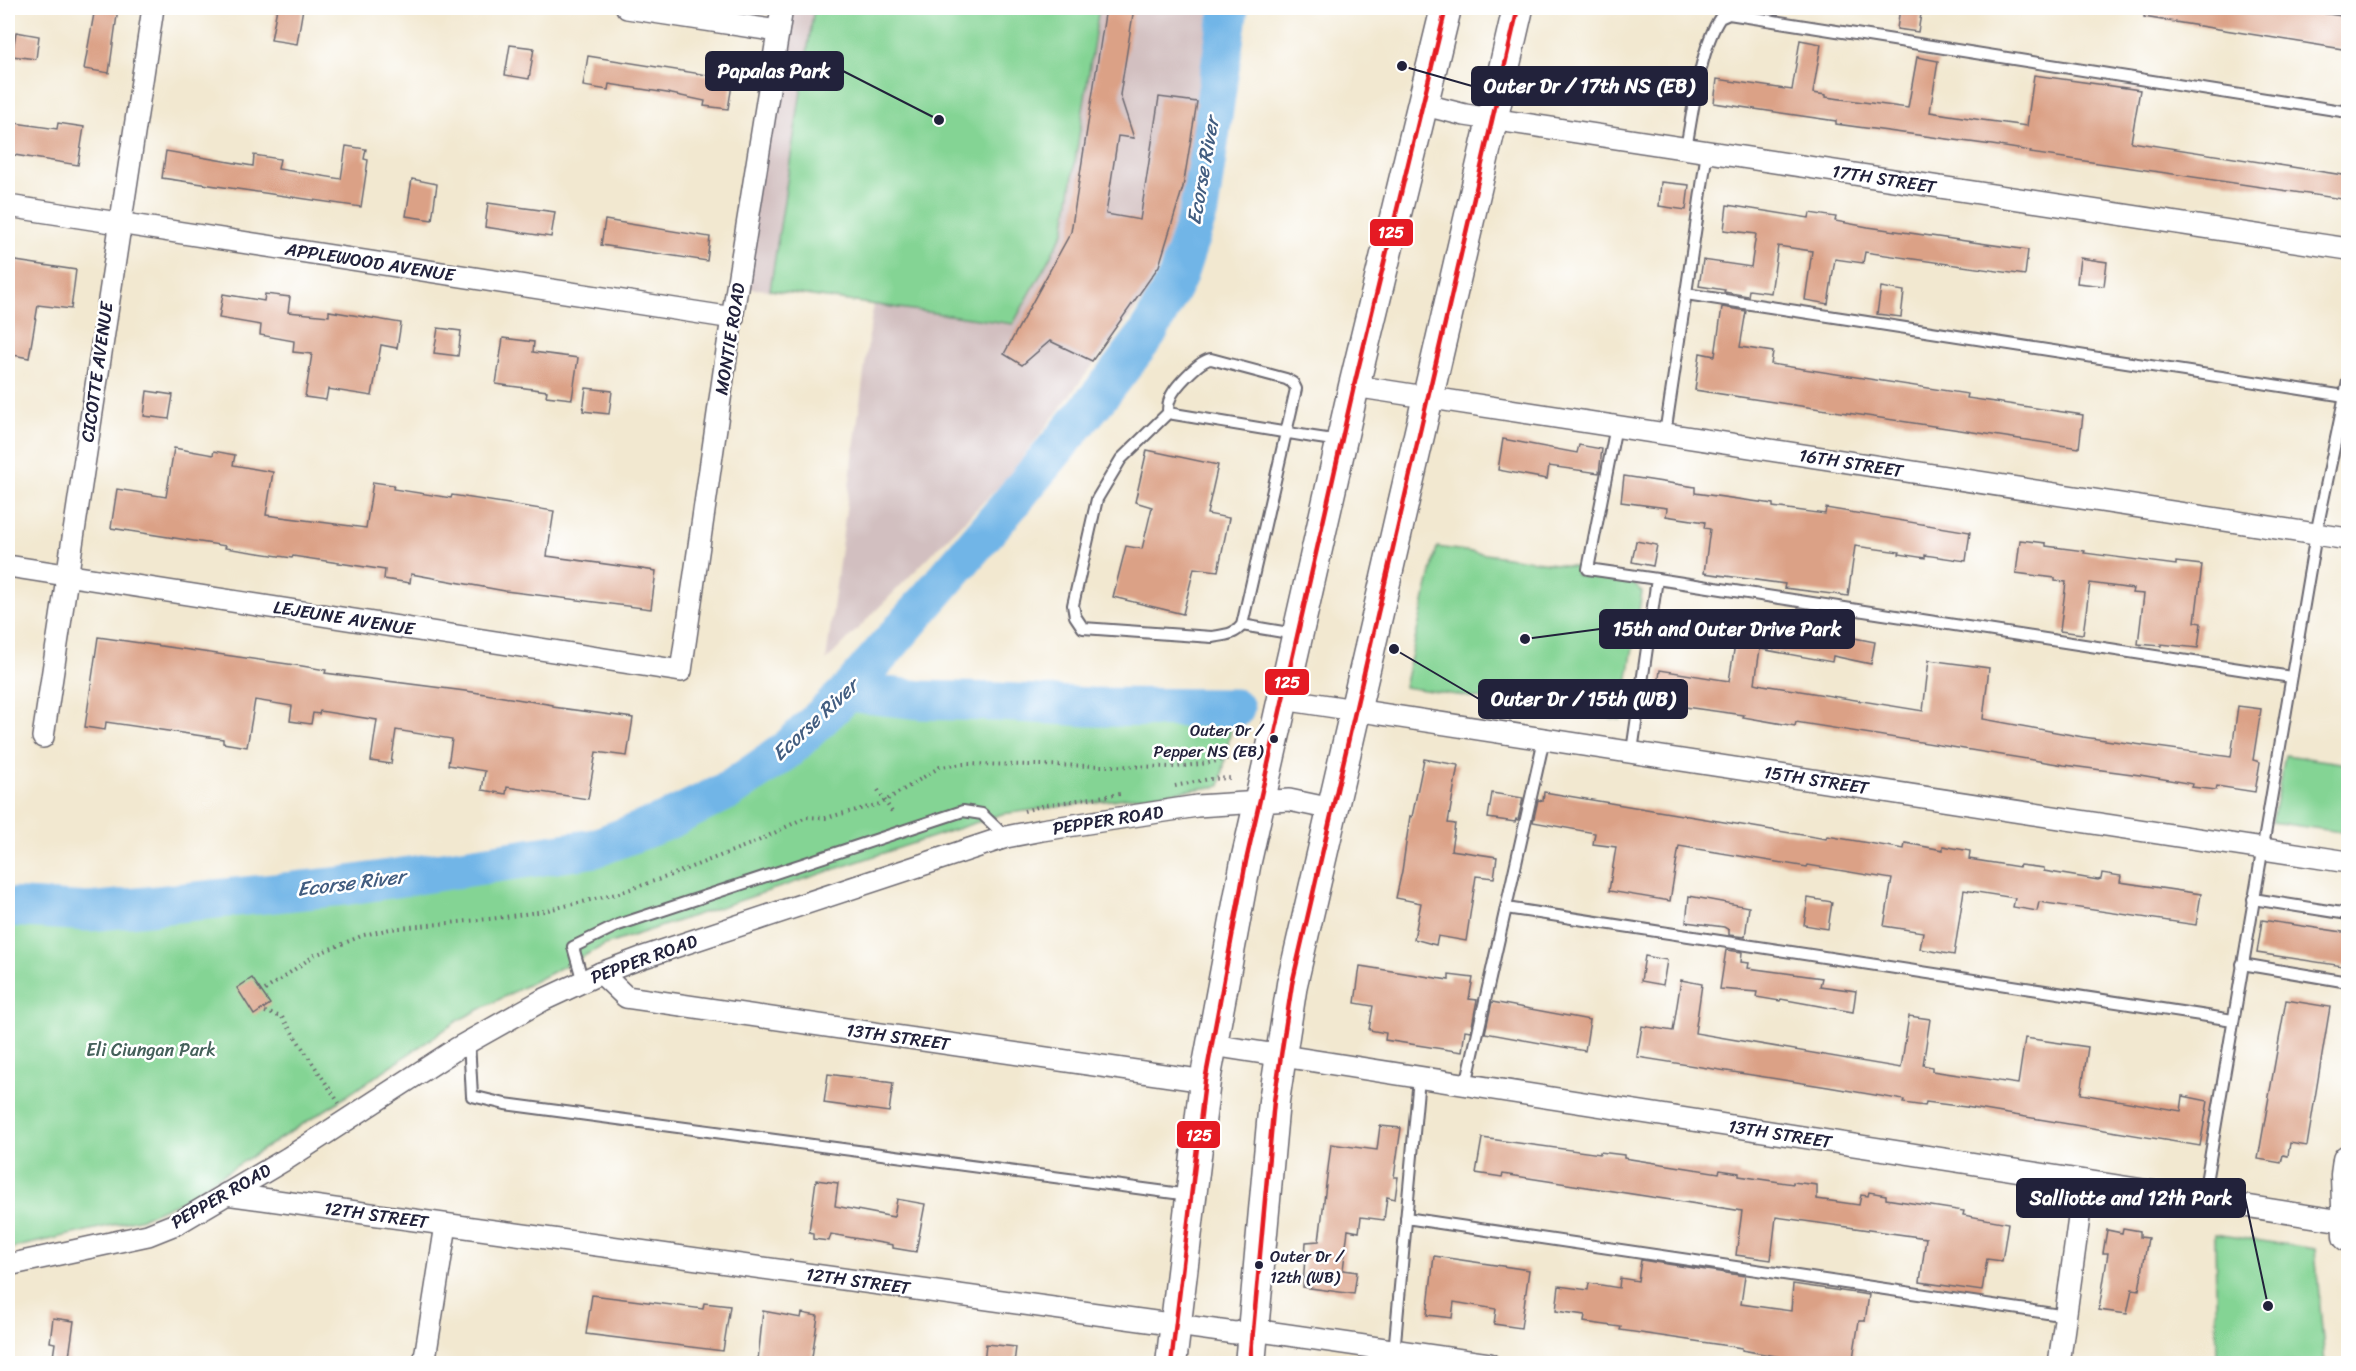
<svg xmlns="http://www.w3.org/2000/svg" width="2356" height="1371" font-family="Sriracha,sans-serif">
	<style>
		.industrial { fill: #d2bfc0 }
		.green { fill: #84d494; stroke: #537b68; stroke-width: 1.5 }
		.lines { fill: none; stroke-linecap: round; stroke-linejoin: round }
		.river { stroke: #71b5e7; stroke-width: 39 }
		.building { fill: #dba186 }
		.lane-casing { stroke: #6b676f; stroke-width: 14 }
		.street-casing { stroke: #6b676f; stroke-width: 24 }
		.secondary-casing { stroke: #6b676f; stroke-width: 33 }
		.path { stroke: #6b676f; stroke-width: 4; stroke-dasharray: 1.5 4.5; stroke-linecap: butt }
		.lane { stroke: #fff; stroke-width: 10 }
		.street { stroke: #fff; stroke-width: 21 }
		.secondary { stroke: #fff; stroke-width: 30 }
		.bus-1-casing { stroke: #fff; stroke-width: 9 }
		.bus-1 { stroke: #e51a23; stroke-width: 4.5 }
		.bus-dot { fill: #22223b; stroke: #fff; stroke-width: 2 }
		.labels { text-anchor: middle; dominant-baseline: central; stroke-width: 5; stroke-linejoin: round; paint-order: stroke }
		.bus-label { font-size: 16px; fill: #22223b; stroke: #fff; text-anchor: end }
		.street-label { font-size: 18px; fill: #22223b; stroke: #fff }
		.park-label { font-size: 18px; fill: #44605a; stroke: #fff }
		.water-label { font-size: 20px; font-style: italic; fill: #425d80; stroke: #fff }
		.leader { fill: none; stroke: #22223b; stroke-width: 2 }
		.callout-dot { fill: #22223b; stroke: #fff; stroke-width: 2 }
		.callout { fill: #22223b; stroke: #22223b; stroke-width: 2 }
		.callout-label { font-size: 20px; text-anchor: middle; font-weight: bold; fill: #fff }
		.line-badge { stroke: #fff; stroke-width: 2 }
		.badge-label { font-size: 16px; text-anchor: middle; font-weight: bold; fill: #fff }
	</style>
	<rect width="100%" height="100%" fill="#fff"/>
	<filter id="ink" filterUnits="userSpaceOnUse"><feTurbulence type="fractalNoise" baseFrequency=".0167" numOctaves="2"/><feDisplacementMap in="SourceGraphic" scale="12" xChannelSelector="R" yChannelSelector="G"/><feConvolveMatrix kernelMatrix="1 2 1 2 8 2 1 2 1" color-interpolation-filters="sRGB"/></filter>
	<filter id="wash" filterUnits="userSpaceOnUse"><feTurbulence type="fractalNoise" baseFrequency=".008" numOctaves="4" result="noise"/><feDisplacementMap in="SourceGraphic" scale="24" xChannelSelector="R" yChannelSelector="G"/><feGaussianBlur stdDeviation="1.35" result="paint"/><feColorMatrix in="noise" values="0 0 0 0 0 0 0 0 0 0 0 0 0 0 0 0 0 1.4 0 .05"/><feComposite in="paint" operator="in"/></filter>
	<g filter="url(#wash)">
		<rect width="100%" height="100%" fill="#f2e8d0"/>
		<path class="industrial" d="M782,8H1209L1191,163L1178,226L1145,297L1006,479L826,661L873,305L770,290L738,288Z"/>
		<g class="green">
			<path d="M814,8H1099L1064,232L1013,324L770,290Z"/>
			<path d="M1437,547L1576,567V575L1633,583L1642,592L1621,720L1404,687Z"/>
			<path d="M848,692C977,706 1106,708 1235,708L1220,786L1002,814L605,945L459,1020L330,1107L179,1202L143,1218L8,1249V907L89,912L107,910L343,886L595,848L666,821L731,789L787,750Z"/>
			<path d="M2285,755L2348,764V833L2272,822Z"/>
			<path d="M2215,1234L2315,1249L2325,1363H2217Z"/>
		</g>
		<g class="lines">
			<g class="river">
				<path d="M848,692L922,700L999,702L1090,707L1235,708"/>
				<path d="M8,907L89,912L343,886L595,848L666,821L731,789L787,750L848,692L1004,511L1105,389L1148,333L1177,278L1199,211L1229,8"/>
			</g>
		</g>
		<g id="blocks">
			<g class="building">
				<path d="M95,8H118L109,73L84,69Z"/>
				<path d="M277,8H303L297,44L271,40Z"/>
				<path d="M1106,8H1134L1120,95L1134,138L1118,136L1106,214L1140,220L1159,97L1197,102L1183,187L1159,266L1092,361L1050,341L1022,365L1004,354L1071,232Z"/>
				<path d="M1900,8H1922L1918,32L1897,29Z"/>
				<path d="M2145,8H2287L2349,17V50L2144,17Z"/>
				<path d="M16,32L39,36L36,59L12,56Z"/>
				<path d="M1800,40L1821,44L1813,93L1826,95V97L1908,108L1917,57L1938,61L1930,112L1982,120L2027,126L2034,75L2140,90L2131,142L2349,176V200L2030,153L2031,151L1992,145L1836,124V121L1714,103L1717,79L1792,90Z"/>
				<path d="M510,45L534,48L529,79L505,75Z"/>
				<path d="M588,56L733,79L728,109L704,106L705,101L667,93L609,84L608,90L583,86Z"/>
				<path d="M8,122L57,129L58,123L84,127L78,165L8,154Z"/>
				<path d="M346,146L366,149L364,159L368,160L361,207L162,178L166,151L253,166L254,155L280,159L278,169L341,179Z"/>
				<path d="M412,179L437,184L432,220L406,216Z"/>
				<path d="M1661,182L1689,185L1686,210L1659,206Z"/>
				<path d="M488,203L555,212L551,237L485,227Z"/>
				<path d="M1727,205L1809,218L1810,213L1836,217L1835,221L1868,227L2028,250L2025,275L1865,252L1863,263L1835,259L1828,304L1805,300L1812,251L1778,246L1771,293L1749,290L1748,296L1724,292L1725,290L1699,286L1703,260L1751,267L1756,234L1724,230Z"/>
				<path d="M605,220L710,237L707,261L601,245Z"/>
				<path d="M2080,258L2107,262L2104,286L2077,283Z"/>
				<path d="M9,260L76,270L71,309L38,305L29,358L8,354V330L12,301H8Z"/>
				<path d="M1881,287L1904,291L1901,317L1877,314Z"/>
				<path d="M223,294L264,301L265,294L290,297L288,312L329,316V311L401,323L397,348L381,345L372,396L328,389L326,400L305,397L312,354L293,352L294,341L260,335L261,325L219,318Z"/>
				<path d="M1722,307L1746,311L1740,347L1773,352L1771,364L1968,394L1967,398L2083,415L2079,448L1695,390L1700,353L1715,356Z"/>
				<path d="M438,328L461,331L458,356L434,353Z"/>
				<path d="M503,338L534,342L533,352L578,358L572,399L546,396L547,391L496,384Z"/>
				<path d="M586,388L612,391L609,414L583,411Z"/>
				<path d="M147,391L173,395L169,419L144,416Z"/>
				<path d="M1503,439L1577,453L1579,445L1602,449L1599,473L1549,466L1547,479L1498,470Z"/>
				<path d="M174,448L213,455L214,451L235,455L233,465L273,472L266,515L366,528L373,482L394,485L393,489L451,498L452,495L554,511L547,556L656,571L651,609L505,591L411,574L410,583L384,579L385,570L293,556L292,558L225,548L226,546L111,528L117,489L166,497Z"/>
				<path d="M1147,450L1218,465L1207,514L1229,518L1218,571L1194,568L1183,614L1113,597L1126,546L1142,549L1152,507L1135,502Z"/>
				<path d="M1624,476L1695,487V493L1773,504V507L1825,514L1826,508L1970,532L1966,561L1925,555V558L1899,554L1900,552L1855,546L1848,596L1784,588L1785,584L1704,573L1710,529L1704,528L1705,522L1666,516L1667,508L1621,502Z"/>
				<path d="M2020,540L2046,543V546L2085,551L2084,553L2176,565V562L2202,565L2195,622L2201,623L2198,648L2161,644V646L2138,644L2144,594L2132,593L2133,589L2090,583L2083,634L2060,631L2066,582L2055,581V578L2016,573Z"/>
				<path d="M1636,541L1657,545L1653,566L1632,562Z"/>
				<path d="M1702,612L1725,616L1724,621L1853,643L1854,638L1875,642L1871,664L1833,656L1832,662L1760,649L1755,683L1763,685L1923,711L1929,660L1989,668L1983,719L2083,737L2231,757L2238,706L2261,709L2253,760L2260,762L2255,792L2217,786L2216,790L2192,787L2193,784L2140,775L2064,765L1796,722L1795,726L1743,717L1744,715L1656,703L1660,670L1729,681L1735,644L1698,638Z"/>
				<path d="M98,637L302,666L326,670L325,673L473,692L553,705V707L633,718L627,756L596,752L588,799L507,787L506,794L482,790L485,771L448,765L452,739L396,730L391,764L371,761L377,720L320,711L319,714L313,713L311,724L290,721L292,706L255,700L247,747L223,743V739L106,722L105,730L85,727Z"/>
				<path d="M1424,759L1458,765L1448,823L1455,824L1451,850L1497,857L1494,878L1476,876L1466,941L1438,936L1436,945L1414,939L1421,903L1396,898L1402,871L1410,816L1412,817Z"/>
				<path d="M1544,792L1826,839L1827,836L1904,849L1905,843L1943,850V846L1970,851L1969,859L2019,867L2020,865L2044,868V871L2098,880L2101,879L2102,873L2121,876L2120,882L2201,894L2196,925L2039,902L2037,911L2013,907L2015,898L1964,890L1954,955L1920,949L1923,932L1884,926L1892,879L1808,865L1807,867L1679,846L1670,901L1609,891L1616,847L1593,844L1595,833L1533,822L1538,800L1543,801Z"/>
				<path d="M1492,793L1523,798L1518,820L1516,819L1515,822L1488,818Z"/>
				<path d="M1689,896L1749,907L1745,937L1729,935V930L1724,927L1686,922Z"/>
				<path d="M1808,898L1832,902L1828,929L1804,925Z"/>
				<path d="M2262,920L2349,933V967L2257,953Z"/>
				<path d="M1726,950L1742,952L1741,962L1749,963L1748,968L1822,978L1820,986L1856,991L1853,1012L1781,999L1780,1001L1756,997L1757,992L1720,989Z"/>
				<path d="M1645,956L1667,960L1663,985L1641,981Z"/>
				<path d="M1360,966L1449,980V975L1473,978L1469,999L1477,1000L1471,1031L1465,1030L1462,1052L1385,1040L1386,1033L1369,1030L1373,1006L1355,1003Z"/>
				<path d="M252,978L270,1004L254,1015L237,988Z"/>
				<path d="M1681,980L1702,984L1695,1033L1901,1068L1909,1016L1930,1019L1923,1065L1932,1067V1071L2018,1084L2025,1038L2088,1047L2081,1094L2181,1111L2183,1096L2208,1101L2200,1146L1966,1107L1926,1102L1925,1106L1903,1103L1904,1100L1828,1087L1637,1057L1642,1026L1673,1031Z"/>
				<path d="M2286,1000L2330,1007L2307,1146L2290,1143L2288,1156L2283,1155L2281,1163L2258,1159Z"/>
				<path d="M1492,1002L1590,1020L1585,1051L1485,1033Z"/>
				<path d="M828,1074L893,1083L889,1112L824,1103Z"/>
				<path d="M1380,1126L1401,1128L1394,1177H1398L1395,1199L1387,1197L1384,1220L1361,1217L1359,1232L1348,1230L1343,1270L1357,1272L1354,1294L1303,1287L1306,1242L1319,1241L1331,1144L1377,1150Z"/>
				<path d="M1482,1138L1600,1154V1152L1624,1155V1158L1719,1173L1720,1170L1739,1173V1176L1793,1184V1182L1817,1185V1199L1859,1205L1861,1195L1868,1196L1869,1192L1886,1195V1199L1964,1211L1963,1215L2008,1223L2002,1261L1987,1259L1982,1291L1920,1282L1926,1238L1776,1217L1771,1260L1736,1255L1742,1211L1503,1174L1502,1177L1476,1173Z"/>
				<path d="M816,1180L838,1183L835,1206L894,1217L897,1199L925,1204L916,1252L893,1248V1245L831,1234L829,1241L813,1239V1233L809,1232Z"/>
				<path d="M2123,1228L2140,1231V1237L2148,1238L2139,1290L2132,1289L2127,1314L2099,1310L2108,1253H2103L2107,1230L2122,1233Z"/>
				<path d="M1434,1256L1529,1270L1521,1328L1494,1324L1496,1309L1454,1302L1452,1318L1427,1315Z"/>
				<path d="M1641,1260L1745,1276L1741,1304L1791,1311L1793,1284L1869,1295L1865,1321H1859L1852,1364L1803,1361L1742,1350V1348L1620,1330L1621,1327L1584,1322L1585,1315L1556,1311L1559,1286L1588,1290L1589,1283L1619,1288L1620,1278L1638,1281Z"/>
				<path d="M592,1295L703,1309L704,1303L730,1306L723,1351L586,1334Z"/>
				<path d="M763,1311L801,1318L802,1313L818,1316L811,1364H781L758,1360Z"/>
				<path d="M53,1318L74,1321L68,1364H52L55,1343L50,1342Z"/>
				<path d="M986,1344L1016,1347L1014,1364H984Z"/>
			</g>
		</g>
	</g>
	<g filter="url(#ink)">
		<use href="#blocks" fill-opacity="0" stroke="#6b676f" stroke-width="1.5"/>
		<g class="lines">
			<g class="lane-casing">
				<g id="lane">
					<path d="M1686,148C1693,112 1700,48 1720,18L1729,14L2348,112"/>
					<path d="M1686,294L2345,396"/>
					<path d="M1168,413C1168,409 1168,403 1170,399C1173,388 1200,360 1211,359L1286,379L1293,383L1296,389L1242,625C1235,635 1223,635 1212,637L1083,628L1075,616L1073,605L1097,499L1121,459L1168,413L1313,437L1340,441"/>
					<path d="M1616,426L1588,569L1657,579L1632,751"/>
					<path d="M1665,434L1707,152"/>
					<path d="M1657,579L2291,677"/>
					<path d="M1242,625L1295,634"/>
					<path d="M2253,899L2348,914"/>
					<path d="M1506,908L2233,1020"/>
					<path d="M2242,964L2348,982"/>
					<path d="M583,982L573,947L618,925L963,811L982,814L1006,837"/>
					<path d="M469,1041L472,1096L505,1104L1189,1195"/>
					<path d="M1466,1085L1544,739"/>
					<path d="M2203,1200L2316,534L2348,381"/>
					<path d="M1406,1218L2067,1316"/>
					<path d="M1393,1364L1419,1078"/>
				</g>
			</g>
			<g class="street-casing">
				<g id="street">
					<path d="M627,8L778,31"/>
					<path d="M1421,104L1465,115L2348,249"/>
					<path d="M8,206L733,318"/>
					<path d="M1354,386L2348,539"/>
					<path d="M8,566L681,671L728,344L782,8"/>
					<path d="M1283,699L2348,862"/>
					<path d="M43,737L153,8"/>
					<path d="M601,973L626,997L1205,1081"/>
					<path d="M1212,1045L2348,1222"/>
					<path d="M226,1194L1235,1333L1253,1330L1489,1364"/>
					<path d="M8,1265L148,1235L178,1223L288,1158L456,1049L543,1000L601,973L641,958L1006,837L1042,830L1197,806L1289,800L1332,809"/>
					<path d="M424,1364L446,1225"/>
					<path d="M2059,1364L2084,1181"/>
				</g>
			</g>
			<g class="secondary-casing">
				<g id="secondary">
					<path d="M2348,1160L2346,1175L2348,1236"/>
					<path d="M1171,1364L1205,1081L1246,861L1354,386L1446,8"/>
					<path d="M1250,1364L1274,1101L1292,984L1518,8"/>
				</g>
			</g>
			<g class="path">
				<path d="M1175,786L1209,779L1231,778"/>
				<path d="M878,790L894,815"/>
				<path d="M1024,811L1044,805L1120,794"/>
				<path d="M265,990L315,955L364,935L390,929L498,918L544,911L616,894L666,877L758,841L806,817L825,818L880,804L940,767L964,764L1176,767L1208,763L1243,755"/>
				<path d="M265,1012L282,1017L339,1103"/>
			</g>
			<use href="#lane" class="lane"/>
			<use href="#street" class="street"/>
			<use href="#secondary" class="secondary"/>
			<g class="bus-1-casing">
				<g id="bus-1">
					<path d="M1171,1364L1205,1081L1246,861L1354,386L1446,8"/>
					<path d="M1250,1364L1274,1101L1292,984L1518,8"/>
				</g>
			</g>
			<use href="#bus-1" class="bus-1"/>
		</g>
	</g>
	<g class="bus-dot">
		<circle cx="1274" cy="739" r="5"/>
		<circle cx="1259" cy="1265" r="5"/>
	</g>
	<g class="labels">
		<g class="bus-label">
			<text x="1263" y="730">Outer Dr /<tspan x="1263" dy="21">Pepper NS (EB)</tspan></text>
			<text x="1270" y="1256" text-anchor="start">Outer Dr /<tspan x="1270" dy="21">12th (WB)</tspan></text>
		</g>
		<g class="street-label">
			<text transform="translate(1884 179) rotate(9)">17TH STREET</text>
			<text transform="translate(370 262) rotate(9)">APPLEWOOD AVENUE</text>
			<text transform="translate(730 339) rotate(-81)">MONTIE ROAD</text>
			<text transform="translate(97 372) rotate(-82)">CICOTTE AVENUE</text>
			<text transform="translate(1851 463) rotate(9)">16TH STREET</text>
			<text transform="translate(344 618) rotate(9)">LEJEUNE AVENUE</text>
			<text transform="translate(1816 780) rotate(9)">15TH STREET</text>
			<text transform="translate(1108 820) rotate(-9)">PEPPER ROAD</text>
			<text transform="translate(644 959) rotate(-20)">PEPPER ROAD</text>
			<text transform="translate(898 1037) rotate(8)">13TH STREET</text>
			<text transform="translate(1780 1134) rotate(9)">13TH STREET</text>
			<text transform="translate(221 1196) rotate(-30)">PEPPER ROAD</text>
			<text transform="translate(376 1215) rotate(8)">12TH STREET</text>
			<text transform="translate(858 1281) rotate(8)">12TH STREET</text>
		</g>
		<g class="park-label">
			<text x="151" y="1050">Eli Ciungan Park</text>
		</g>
		<g class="water-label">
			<text transform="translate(1203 171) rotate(-80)">Ecorse River</text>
			<text transform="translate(815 720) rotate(-43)">Ecorse River</text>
			<text transform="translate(351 883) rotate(-7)">Ecorse River</text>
		</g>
	</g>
	<path class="leader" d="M939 120L843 71M1402 66L1472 86M1525 639L1600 629M1394 649L1479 699M2268 1306L2245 1198"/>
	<g class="callout-dot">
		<circle cx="939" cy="120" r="6"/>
		<circle cx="1402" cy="66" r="6"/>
		<circle cx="1525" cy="639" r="6"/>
		<circle cx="1394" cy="649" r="6"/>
		<circle cx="2268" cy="1306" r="6"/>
	</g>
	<g class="callout">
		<rect x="706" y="52" width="137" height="38" rx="6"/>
		<rect x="1472" y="67" width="235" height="38" rx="6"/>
		<rect x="1600" y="610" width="254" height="38" rx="6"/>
		<rect x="1479" y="680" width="208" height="38" rx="6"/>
		<rect x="2017" y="1179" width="228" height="38" rx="6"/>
	</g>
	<g class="callout-label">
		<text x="774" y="78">Papalas Park</text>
		<text x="1589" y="93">Outer Dr / 17th NS (EB)</text>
		<text x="1727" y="636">15th and Outer Drive Park</text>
		<text x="1583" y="706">Outer Dr / 15th (WB)</text>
		<text x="2131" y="1205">Salliotte and 12th Park</text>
	</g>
	<g class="line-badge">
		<rect x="1369" y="218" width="45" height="29" rx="6" fill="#e51a23"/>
		<rect x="1264" y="668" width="46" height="28" rx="6" fill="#e51a23"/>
		<rect x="1176" y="1120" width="45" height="29" rx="6" fill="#e51a23"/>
	</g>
	<g class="badge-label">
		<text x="1391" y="238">125</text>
		<text x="1287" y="688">125</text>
		<text x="1199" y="1141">125</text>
	</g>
	<rect width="2356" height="1371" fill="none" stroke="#fff" stroke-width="30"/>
</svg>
